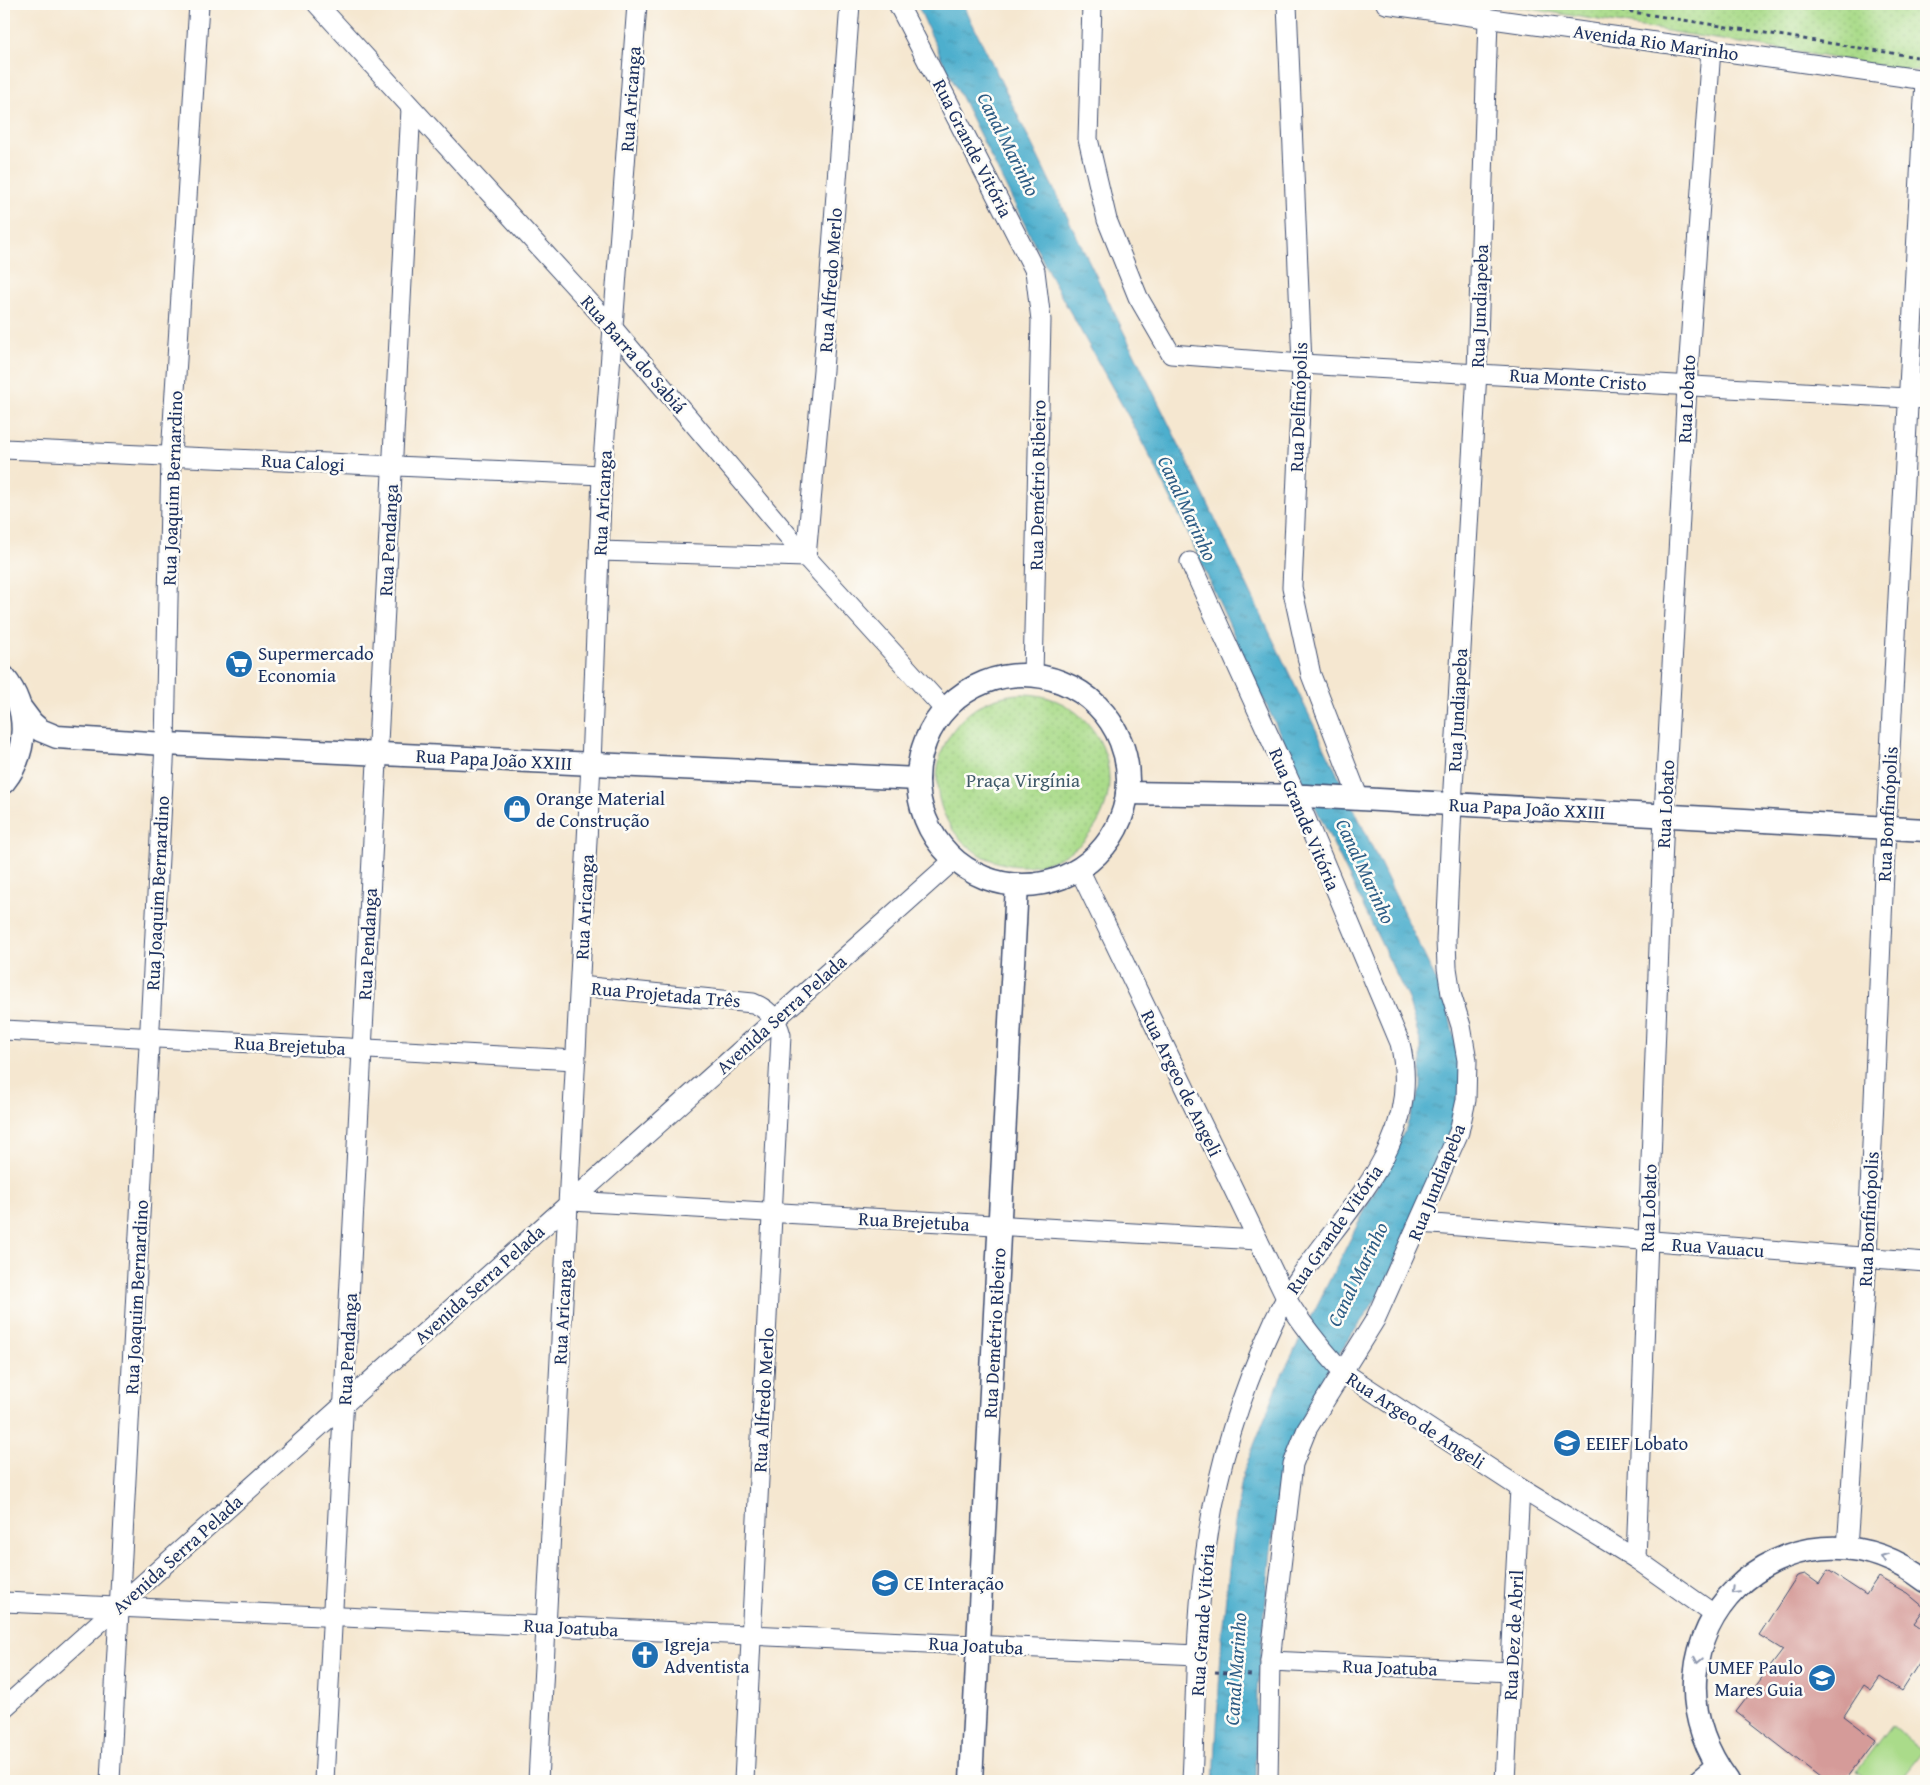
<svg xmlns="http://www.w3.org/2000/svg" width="1930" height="1785" font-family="'Gentium Book Plus',serif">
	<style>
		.grass { fill: #aadb8a; stroke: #628574 }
		.park { fill: url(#park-dots); stroke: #628574 }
		.water { fill: url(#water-ripples); stroke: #346f96 }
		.building { fill: #d59b99 }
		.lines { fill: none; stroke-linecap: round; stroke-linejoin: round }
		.minor-casing { stroke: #3c4b6f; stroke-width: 21 }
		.tertiary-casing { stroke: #3c4b6f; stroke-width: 25 }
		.path { stroke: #3c4b6f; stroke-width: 3; stroke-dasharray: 4 4; stroke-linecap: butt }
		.minor { stroke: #fff; stroke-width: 19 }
		.tertiary { stroke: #fff; stroke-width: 22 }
		.oneway { stroke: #8d97ae }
		.labels { text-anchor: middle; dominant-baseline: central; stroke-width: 5; stroke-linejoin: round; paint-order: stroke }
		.street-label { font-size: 19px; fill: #1b2f5e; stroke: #fdfcf7 }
		.poi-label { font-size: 19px; fill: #1b2f5e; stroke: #fdfcf7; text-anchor: start }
		.park-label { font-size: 19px; fill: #3f5a69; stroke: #fdfcf7 }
		.water-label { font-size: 20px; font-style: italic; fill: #2d5c85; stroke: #fdfcf7 }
	</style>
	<defs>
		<pattern id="park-dots" width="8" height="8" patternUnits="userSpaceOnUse" patternTransform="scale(1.25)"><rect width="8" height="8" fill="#aadb8a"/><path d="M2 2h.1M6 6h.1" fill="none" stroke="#92bc7a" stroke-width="1.8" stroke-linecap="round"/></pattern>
		<pattern id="water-ripples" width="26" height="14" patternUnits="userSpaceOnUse" patternTransform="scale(1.25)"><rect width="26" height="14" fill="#4eafcd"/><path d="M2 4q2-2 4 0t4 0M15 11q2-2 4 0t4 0" fill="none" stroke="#408faa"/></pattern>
	</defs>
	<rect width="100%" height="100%" fill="#fdfcf7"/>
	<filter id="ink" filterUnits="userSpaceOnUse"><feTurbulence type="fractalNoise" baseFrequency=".02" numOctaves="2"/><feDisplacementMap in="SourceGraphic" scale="10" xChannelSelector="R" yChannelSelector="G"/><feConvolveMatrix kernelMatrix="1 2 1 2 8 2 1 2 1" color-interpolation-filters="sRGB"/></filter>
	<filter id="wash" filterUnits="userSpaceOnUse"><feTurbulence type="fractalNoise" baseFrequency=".0096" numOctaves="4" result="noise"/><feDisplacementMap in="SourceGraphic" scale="20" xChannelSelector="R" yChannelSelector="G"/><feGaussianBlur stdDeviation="1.12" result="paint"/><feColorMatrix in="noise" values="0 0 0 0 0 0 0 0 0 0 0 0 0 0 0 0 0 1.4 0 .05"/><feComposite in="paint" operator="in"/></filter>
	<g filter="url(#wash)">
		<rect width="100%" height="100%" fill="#f5e7d0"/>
		<path class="grass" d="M1891,1725L1924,1751L1900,1781H1869L1856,1771Z"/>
		<g class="park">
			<path d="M1500,4H1926V73Z"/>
			<circle cx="1023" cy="780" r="86"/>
		</g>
		<path class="water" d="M917,4H963L1210,508L1446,1001L1462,1072L1459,1114L1385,1286L1323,1378L1297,1428L1286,1458L1271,1550L1257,1691L1255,1781H1214L1222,1633L1232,1542L1243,1473L1281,1377L1406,1128L1421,1087V1044L1408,999L1257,686L1186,529L1141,439L1054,283L941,57Z"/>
		<g id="blocks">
			<path class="building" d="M1828,1570L1866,1595L1878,1577L1907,1593L1925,1608L1914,1623L1926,1631V1652L1901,1691L1880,1677L1871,1690L1864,1685L1844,1716L1876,1740L1845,1781H1825L1736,1712L1783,1650L1759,1635L1797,1576L1805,1574L1819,1584Z"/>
		</g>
	</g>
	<g filter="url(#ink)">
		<use href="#blocks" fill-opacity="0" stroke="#3c4b6f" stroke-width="1"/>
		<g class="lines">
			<g class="minor-casing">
				<g id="minor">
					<path d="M317,4L613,328L806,557L945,710"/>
					<path d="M898,4L1035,271L1041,320L1033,676"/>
					<path d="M1092,4L1088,139L1107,220L1138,297L1171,354L1302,364L1926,399"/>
					<path d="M1287,4L1302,364L1292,587L1311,675L1359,799"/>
					<path d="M1386,4L1926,80"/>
					<path d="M4,449L602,475"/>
					<path d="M599,551L806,557L823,370L850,4"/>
					<path d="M1190,562L1296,795L1400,1043C1428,1159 1318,1227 1274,1321C1242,1390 1219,1461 1208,1536C1195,1617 1196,1700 1192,1781"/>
					<path d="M1079,869L1286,1298C1302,1325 1322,1349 1343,1372L1520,1488L1636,1559L1715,1615"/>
					<path d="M580,986L753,1003C768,1009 777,1019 781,1035L744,1781"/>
					<path d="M4,1030L576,1060"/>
					<path d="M571,1201L1258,1240"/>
					<path d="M1420,1223L1926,1262"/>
					<path d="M1847,1548L1867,1258L1886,828L1925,80"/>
					<path d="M1636,1559L1664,814L1687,386L1711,49"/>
					<path d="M4,1602L1198,1655"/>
					<path d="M1270,1661L1511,1672"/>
					<path d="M4,1708L955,859"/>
					<path d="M110,1781L165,744L171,456L199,4"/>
					<path d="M324,1781L411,108"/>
					<path d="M538,1781L591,764L602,475L637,4"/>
					<path d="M1268,1781L1270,1661L1293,1464L1307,1429L1375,1320L1459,1132L1466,1100L1467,1060L1461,1026L1451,994L1447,968L1446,940L1452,805L1477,372L1488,19"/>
					<path d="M1505,1781L1520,1488"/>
				</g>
			</g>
			<g class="tertiary-casing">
				<g id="tertiary">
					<circle cx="1023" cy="780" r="105"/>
					<path d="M4,677C29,708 29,751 4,782"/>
					<path d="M20,707L32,723L40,730L57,737L165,744L918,779"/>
					<path d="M1127,793L1306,796L1926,830"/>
					<path d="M971,1781L1017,885"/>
					<path d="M1699,1781L1717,1766"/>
					<path d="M1728,1781C1623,1638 1789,1477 1926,1581"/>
				</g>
			</g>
			<g class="path">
				<path d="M1582,4L1917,57"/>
				<path d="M1215,1672L1251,1675"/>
			</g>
			<use href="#minor" class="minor"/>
			<use href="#tertiary" class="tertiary"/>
		</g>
		<defs><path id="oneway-chevron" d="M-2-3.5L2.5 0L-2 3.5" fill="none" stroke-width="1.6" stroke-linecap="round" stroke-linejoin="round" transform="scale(1.25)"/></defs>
		<g class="oneway">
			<use href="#oneway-chevron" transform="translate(1884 1557) rotate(-160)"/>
			<use href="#oneway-chevron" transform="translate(1735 1591) rotate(135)"/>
			<use href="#oneway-chevron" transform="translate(1698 1660) rotate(101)"/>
		</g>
	</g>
	<defs>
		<g id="supermarket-disc" transform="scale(1.4375)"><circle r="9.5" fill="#1f6fb2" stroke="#fdfcf7"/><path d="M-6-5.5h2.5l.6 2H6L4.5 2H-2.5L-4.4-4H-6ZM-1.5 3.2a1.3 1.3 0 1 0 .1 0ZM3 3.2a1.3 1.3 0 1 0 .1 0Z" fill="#fff"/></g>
		<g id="shop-disc" transform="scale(1.4375)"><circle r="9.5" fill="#1f6fb2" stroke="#fdfcf7"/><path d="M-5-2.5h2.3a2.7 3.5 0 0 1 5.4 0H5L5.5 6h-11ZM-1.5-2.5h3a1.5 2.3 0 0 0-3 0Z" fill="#fff"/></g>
		<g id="school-disc" transform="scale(1.4375)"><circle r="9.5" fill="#1f6fb2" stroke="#fdfcf7"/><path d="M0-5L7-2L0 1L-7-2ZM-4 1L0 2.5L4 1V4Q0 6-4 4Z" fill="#fff"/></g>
		<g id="church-disc" transform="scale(1.4375)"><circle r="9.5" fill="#1f6fb2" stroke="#fdfcf7"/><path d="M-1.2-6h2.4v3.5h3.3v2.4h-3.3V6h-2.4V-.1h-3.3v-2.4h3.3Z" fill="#fff"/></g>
	</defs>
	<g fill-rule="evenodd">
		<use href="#supermarket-disc" x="239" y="664"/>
		<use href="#shop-disc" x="517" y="809"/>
		<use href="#school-disc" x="1567" y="1443"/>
		<use href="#school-disc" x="885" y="1583"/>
		<use href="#church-disc" x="645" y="1655"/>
		<use href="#school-disc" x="1822" y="1678"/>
	</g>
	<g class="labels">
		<g class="street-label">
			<text transform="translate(1656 42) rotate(8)">Avenida Rio Marinho</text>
			<text transform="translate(630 99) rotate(-86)">Rua Aricanga</text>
			<text transform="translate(973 148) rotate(63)">Rua Grande Vitória</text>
			<text transform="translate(830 280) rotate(-86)">Rua Alfredo Merlo</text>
			<text transform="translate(1479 306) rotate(-88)">Rua Jundiapeba</text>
			<text transform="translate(634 354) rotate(49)">Rua Barra do Sabiá</text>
			<text transform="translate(1578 379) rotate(4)">Rua Monte Cristo</text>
			<text transform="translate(1686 399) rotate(-87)">Rua Lobato</text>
			<text transform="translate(1298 407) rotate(-88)">Rua Delfinópolis</text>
			<text transform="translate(303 462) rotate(3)">Rua Calogi</text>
			<text transform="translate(1037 485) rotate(-89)">Rua Demétrio Ribeiro</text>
			<text transform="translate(172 488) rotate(-88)">Rua Joaquim Bernardino</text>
			<text transform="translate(602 503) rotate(-87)">Rua Aricanga</text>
			<text transform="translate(388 540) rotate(-87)">Rua Pendanga</text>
			<text transform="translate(1457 710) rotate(-87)">Rua Jundiapeba</text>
			<text transform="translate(494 759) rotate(3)">Rua Papa João XXIII</text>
			<text transform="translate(1665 804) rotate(-87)">Rua Lobato</text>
			<text transform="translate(1527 808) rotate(3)">Rua Papa João XXIII</text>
			<text transform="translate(1887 814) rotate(-87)">Rua Bonfinópolis</text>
			<text transform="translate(1305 819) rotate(67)">Rua Grande Vitória</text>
			<text transform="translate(157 893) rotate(-87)">Rua Joaquim Bernardino</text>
			<text transform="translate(584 907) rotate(-87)">Rua Aricanga</text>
			<text transform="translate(367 944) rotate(-87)">Rua Pendanga</text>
			<text transform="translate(666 994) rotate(5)">Rua Projetada Três</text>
			<text transform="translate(781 1014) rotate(-42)">Avenida Serra Pelada</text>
			<text transform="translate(290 1045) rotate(3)">Rua Brejetuba</text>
			<text transform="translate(1182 1083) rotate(64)">Rua Argeo de Angeli</text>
			<text transform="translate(1436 1182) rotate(-68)">Rua Jundiapeba</text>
			<text transform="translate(1648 1208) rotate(-88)">Rua Lobato</text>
			<text transform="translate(1868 1219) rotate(-87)">Rua Bonfinópolis</text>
			<text transform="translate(914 1221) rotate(3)">Rua Brejetuba</text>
			<text transform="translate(1334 1229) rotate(-55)">Rua Grande Vitória</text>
			<text transform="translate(1718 1247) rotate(4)">Rua Vauacu</text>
			<text transform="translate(479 1284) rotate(-42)">Avenida Serra Pelada</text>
			<text transform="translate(136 1297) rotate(-87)">Rua Joaquim Bernardino</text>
			<text transform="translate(562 1312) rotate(-87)">Rua Aricanga</text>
			<text transform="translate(994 1333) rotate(-87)">Rua Demétrio Ribeiro</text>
			<text transform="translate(347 1349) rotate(-87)">Rua Pendanga</text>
			<text transform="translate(763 1400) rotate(-87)">Rua Alfredo Merlo</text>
			<text transform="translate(1416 1420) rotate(33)">Rua Argeo de Angeli</text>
			<text transform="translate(177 1554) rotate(-42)">Avenida Serra Pelada</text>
			<text transform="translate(1202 1620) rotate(-86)">Rua Grande Vitória</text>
			<text transform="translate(571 1627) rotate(3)">Rua Joatuba</text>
			<text transform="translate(1513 1635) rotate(-87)">Rua Dez de Abril</text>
			<text transform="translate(976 1645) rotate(3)">Rua Joatuba</text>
			<text transform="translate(1390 1667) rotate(2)">Rua Joatuba</text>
		</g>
		<g class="poi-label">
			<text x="258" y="653">Supermercado<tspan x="258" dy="22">Economia</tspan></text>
			<text x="536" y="798">Orange Material<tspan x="536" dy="22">de Construção</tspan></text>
			<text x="1586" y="1443">EEIEF Lobato</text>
			<text x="904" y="1583">CE Interação</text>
			<text x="664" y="1644">Igreja<tspan x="664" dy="22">Adventista</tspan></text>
			<text x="1803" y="1667" text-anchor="end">UMEF Paulo<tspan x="1803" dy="22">Mares Guia</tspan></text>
		</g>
		<g class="park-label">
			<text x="1023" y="780">Praça Virgínia</text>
		</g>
		<g class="water-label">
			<text transform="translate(1009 144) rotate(63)">Canal Marinho</text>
			<text transform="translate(1188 508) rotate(65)">Canal Marinho</text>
			<text transform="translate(1366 871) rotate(65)">Canal Marinho</text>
			<text transform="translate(1357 1274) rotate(-64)">Canal Marinho</text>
			<text transform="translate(1235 1669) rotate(-86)">Canal Marinho</text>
		</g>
	</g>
	<rect width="1930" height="1785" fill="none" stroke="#fdfcf7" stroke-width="20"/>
</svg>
